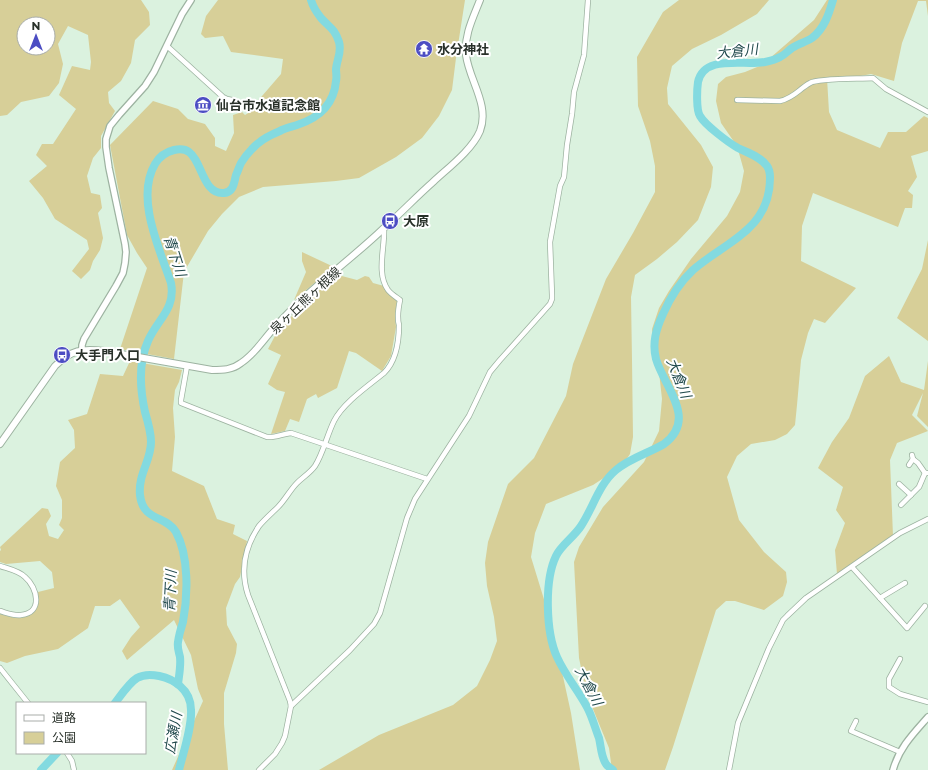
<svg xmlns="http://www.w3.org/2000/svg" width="928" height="770" font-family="Montserrat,'Noto Sans JP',sans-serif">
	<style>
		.green { fill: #d7cf98; fill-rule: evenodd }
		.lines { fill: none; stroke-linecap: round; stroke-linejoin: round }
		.river { stroke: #83dae0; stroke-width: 8 }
		.minor-casing { stroke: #9db3a1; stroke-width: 6 }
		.tertiary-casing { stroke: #9db3a1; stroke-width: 8 }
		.secondary-casing { stroke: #9db3a1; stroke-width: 8 }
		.minor { stroke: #fff; stroke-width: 4.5 }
		.tertiary { stroke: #fff; stroke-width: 5.5 }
		.secondary { stroke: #fff; stroke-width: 6 }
		.labels { text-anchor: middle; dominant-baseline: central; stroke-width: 4; stroke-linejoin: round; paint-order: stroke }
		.poi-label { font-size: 13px; font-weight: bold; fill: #29312a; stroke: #fff; text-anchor: start }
		.street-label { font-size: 13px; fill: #29312a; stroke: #fff }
		.water-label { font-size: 14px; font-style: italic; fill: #224a4d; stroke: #fff }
	</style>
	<rect width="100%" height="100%" fill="#dbf2df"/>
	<g class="green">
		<path d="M0,0H141L149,12L150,25L135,40L131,63L121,81L108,92L109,103L115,111L101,136V148L93,158L87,176L91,193L100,195L102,208L98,213L103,238L100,250L93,261L90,270L81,279L72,271L89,249L87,240L55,219L43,198L29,181L47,166L36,155L42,144H53L76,109L59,95L72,66L90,70L91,62L88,35L68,26L58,44L63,64L59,83L49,96L21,102L7,115L0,116ZM24,24H48V48H24Z"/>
		<path d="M218,0H465L456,58L452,90L439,116L422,138L396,157L359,178L336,181L263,187L239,197L222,214L208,231L184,272L174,359L120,349L147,268L137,253L127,235L110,145L153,101L178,109L188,119L205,124L215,138V146L226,151L234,133L233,115L242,112L245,115L255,109L256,103L281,74L283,59L231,52L223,36L205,38L201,34L206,16Z"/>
		<path d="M679,0H769L757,14L721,35L692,49L672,66L667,88L668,104L701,145L713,167L711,187L698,220L677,242L657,259L635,275L631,297L632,360L633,437L630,454L622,466L593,485L546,504L535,533L531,557L550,619L562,672L571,713L580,770H319L379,735L453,705L477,686L490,660L497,641L494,617L487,586L485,563L488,542L508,484L534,458L566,396L573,364L606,279L633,233L655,192V166L650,141L638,106L637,57L663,12Z"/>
		<path d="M827,0H928V16L926,1H918L902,43L894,81L871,74L855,77L827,78L829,112L837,130L880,148L888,132H906L924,116L928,118V151L911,156L917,177L908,191L913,195L912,208H905L898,227L813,193L802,226L801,261L856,288L825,323L814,319L808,333L801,360L797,405L795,425L787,434L775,440L751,444L737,456L727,477L739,520L764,552L786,572L787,582L783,596L764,610L735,601H726L716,610L673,747L665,770H612L609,748L586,692L579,658L574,562L579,547L603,507L644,462L659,431L662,399L659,372L654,351L652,329L659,308L669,291L691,259L727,216L740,192L744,171L737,146L721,123L716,101L718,84L726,77L745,72L762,65L814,20Z"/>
		<path d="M928,240V341L897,318L922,269Z"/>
		<path d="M302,252L334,267L294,300L306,272L302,261Z"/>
		<path d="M338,275L357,280L365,276L369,277L373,283L384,286L387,292L397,301L395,316L396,327L391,356L382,371L356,353L349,351L337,388L318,398L316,394L307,399L299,422L290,419L285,431L271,434L285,392L277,390L268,384L281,355L268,349L276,334L291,317L306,301Z"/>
		<path d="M889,356L901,382L924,390L928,361V427L917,416L923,393L912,415L928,431L897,443L890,460L893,536L837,574L835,550L845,523L836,510L843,487L818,468L832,442L849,418L865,376Z"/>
		<path d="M130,361L182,370L179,382L175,390L173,408L175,437L172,471L204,486L217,519L235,525L233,534L247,541L240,577L235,584L226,608L227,625L237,644L236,653L224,693V724L228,770H172L203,701L198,689L191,655L174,620L127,660L122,651L131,637L140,627L120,599L110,606H95L88,628L58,649L25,656L7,663L0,661V614C11,617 20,621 31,614C35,611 37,609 38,604C39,600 38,596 38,592L54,588L52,572L40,561L6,564L0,562V551L1,550L0,547L42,508L48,509L51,516L46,524L49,536L58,539L64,530L59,525L62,518V500L56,486L60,462L75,448L74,430L68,420L87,414L100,374L123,376Z"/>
	</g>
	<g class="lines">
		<g class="river">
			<path d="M178,684C179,676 181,666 180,657C179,652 177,648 178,642C179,635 181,628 183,622C188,595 189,556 176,532C166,515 143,522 140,495C138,474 151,461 151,442C151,432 148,422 145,412C140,389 138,363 148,341C157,320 176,309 171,283C160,250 135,198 155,164C159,157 166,152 174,150C179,149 185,149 189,152C202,161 203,195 224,193C234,192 234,182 236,175C238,171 239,167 241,163C244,158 248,153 252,149C259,141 270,135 280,131C285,128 291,127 297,125C319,118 334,104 336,81C337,77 336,73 336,69C337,59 342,52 339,42C335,29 329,27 321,18C317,13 313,7 311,0"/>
			<path d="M115,703C121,695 129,683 137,678C149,671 170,677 180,686C187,692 191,701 191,710C192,728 183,753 179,770"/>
			<path d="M41,770L57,753"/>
			<path d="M613,770C611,768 608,767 606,764C601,757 601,746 599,738C595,728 592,716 587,707C578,690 565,675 557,657C546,633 544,581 556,556C561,545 574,537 581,526C593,508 599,484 616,470C630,458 649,453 664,444C698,419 664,387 656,359C652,343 656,329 663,314C670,298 680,282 693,270C725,242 770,230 770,178C770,174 770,170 767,166C761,157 748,153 738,148C729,143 705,125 700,116C696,110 697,89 698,82C704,54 744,66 765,62C770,61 775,60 780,57C784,55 788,51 792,48C798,44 806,42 812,38C824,29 829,14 833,0"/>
		</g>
		<g class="minor-casing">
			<g id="minor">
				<path d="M167,46L223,97L227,99L232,100"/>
				<path d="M737,100L780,101C794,98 799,89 810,83C818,78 860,79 873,78L886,89L928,112"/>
				<path d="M187,366L181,400V403L267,437C275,438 282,434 291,433L427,479"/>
				<path d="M913,459L918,463L925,473H927"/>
				<path d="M909,465L913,459L912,455"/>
				<path d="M899,484L911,495"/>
				<path d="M901,505L919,487L925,473"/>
				<path d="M0,566C9,569 19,571 25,577C38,588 43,613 21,615C14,616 7,613 0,611"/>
				<path d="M852,567L907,628L925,606"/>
				<path d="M880,598L905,583"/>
				<path d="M900,659L889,679V687L900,694L928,702"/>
				<path d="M0,668L28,703"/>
				<path d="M291,706L350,650L374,624L380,613L407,518L415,499L469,416L490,372L500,360L550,304L552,299V295L550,242L560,186L564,177L567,145L572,114L574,92L584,55L588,0"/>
				<path d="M856,721L851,731L900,752"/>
				<path d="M67,753L72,761L74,770"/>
				<path d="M259,770L275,754L282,743L285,736L291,706L290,701L248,595C240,570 244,548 259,526C265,519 272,513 278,507C285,500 290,490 297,483C303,477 310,473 315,466C323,454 327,435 334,421C343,403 368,386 384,373C396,361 399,342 399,325C398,322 398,319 398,316C398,310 399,305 400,300C396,297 391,294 388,290C376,273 385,248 384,229"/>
				<path d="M729,770L738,723L769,648L783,620L787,616L806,598L900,533L928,519"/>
			</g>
		</g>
		<g class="tertiary-casing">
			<g id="tertiary">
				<path d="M82,350V345L84,339L116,286L123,273L125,263L126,252L125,244L109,168L106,147V139L110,126L119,115L145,86L154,72L182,14L191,0"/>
				<path d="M893,770C899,748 913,734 928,717"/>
			</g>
		</g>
		<g class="secondary-casing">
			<path id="secondary" d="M0,444L55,366C71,350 82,348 104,351L212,370C223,370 232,370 241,363C255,354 263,340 274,328C282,319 291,310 299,302C327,276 357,254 384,228C401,213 416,197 433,182C448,168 472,150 480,131C490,105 469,80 466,55C464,35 473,18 480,0"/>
		</g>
		<use href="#minor" class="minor"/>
		<use href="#tertiary" class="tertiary"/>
		<use href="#secondary" class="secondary"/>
	</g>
	<defs>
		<g id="temple-disc" transform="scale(0.9)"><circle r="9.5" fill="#4c4dc3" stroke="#fff"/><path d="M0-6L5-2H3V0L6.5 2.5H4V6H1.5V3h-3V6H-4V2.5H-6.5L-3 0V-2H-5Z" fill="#fff"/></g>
		<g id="museum-disc" transform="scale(0.9)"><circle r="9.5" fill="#4c4dc3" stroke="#fff"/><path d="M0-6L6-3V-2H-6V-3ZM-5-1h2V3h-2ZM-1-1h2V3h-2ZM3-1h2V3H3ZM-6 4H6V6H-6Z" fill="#fff"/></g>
		<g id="bus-disc" transform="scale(0.9)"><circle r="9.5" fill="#4c4dc3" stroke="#fff"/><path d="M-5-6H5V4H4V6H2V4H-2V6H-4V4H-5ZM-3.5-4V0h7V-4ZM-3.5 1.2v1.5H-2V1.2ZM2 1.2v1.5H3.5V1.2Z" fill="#fff"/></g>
	</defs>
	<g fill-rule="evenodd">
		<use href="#temple-disc" x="424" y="49"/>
		<use href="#museum-disc" x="203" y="105"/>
		<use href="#bus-disc" x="390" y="221"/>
		<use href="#bus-disc" x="62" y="355"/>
	</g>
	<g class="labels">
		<g class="poi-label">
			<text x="437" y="49">水分神社</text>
			<text x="216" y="105">仙台市水道記念館</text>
			<text x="403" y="221">大原</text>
			<text x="75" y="355">大手門入口</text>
		</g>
		<g class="street-label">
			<text transform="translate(305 300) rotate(-43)">泉ヶ丘熊ヶ根線</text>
		</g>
		<g class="water-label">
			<text transform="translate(737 51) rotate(-6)">大倉川</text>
			<text transform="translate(175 256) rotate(72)">青下川</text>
			<text transform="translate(679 378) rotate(68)">大倉川</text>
			<text transform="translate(170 591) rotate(-87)">青下川</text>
			<text transform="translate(589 686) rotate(62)">大倉川</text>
			<text transform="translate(173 733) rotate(-80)">広瀬川</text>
		</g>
	</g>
	<rect x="16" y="702" width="130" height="52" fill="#ffffff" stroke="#a9adaa"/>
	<rect x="24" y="715" width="20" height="6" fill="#ffffff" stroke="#a9adaa"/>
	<text x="52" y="722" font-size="12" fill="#29312a">道路</text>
	<rect x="24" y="732" width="20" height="12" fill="#d7cf98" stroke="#a9adaa"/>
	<text x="52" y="742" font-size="12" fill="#29312a">公園</text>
	<g transform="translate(36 36)"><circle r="19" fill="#ffffff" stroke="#a9adaa"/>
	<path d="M0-3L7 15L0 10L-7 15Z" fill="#4c4dc3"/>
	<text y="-6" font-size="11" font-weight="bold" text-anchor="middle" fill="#29312a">N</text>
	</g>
</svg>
